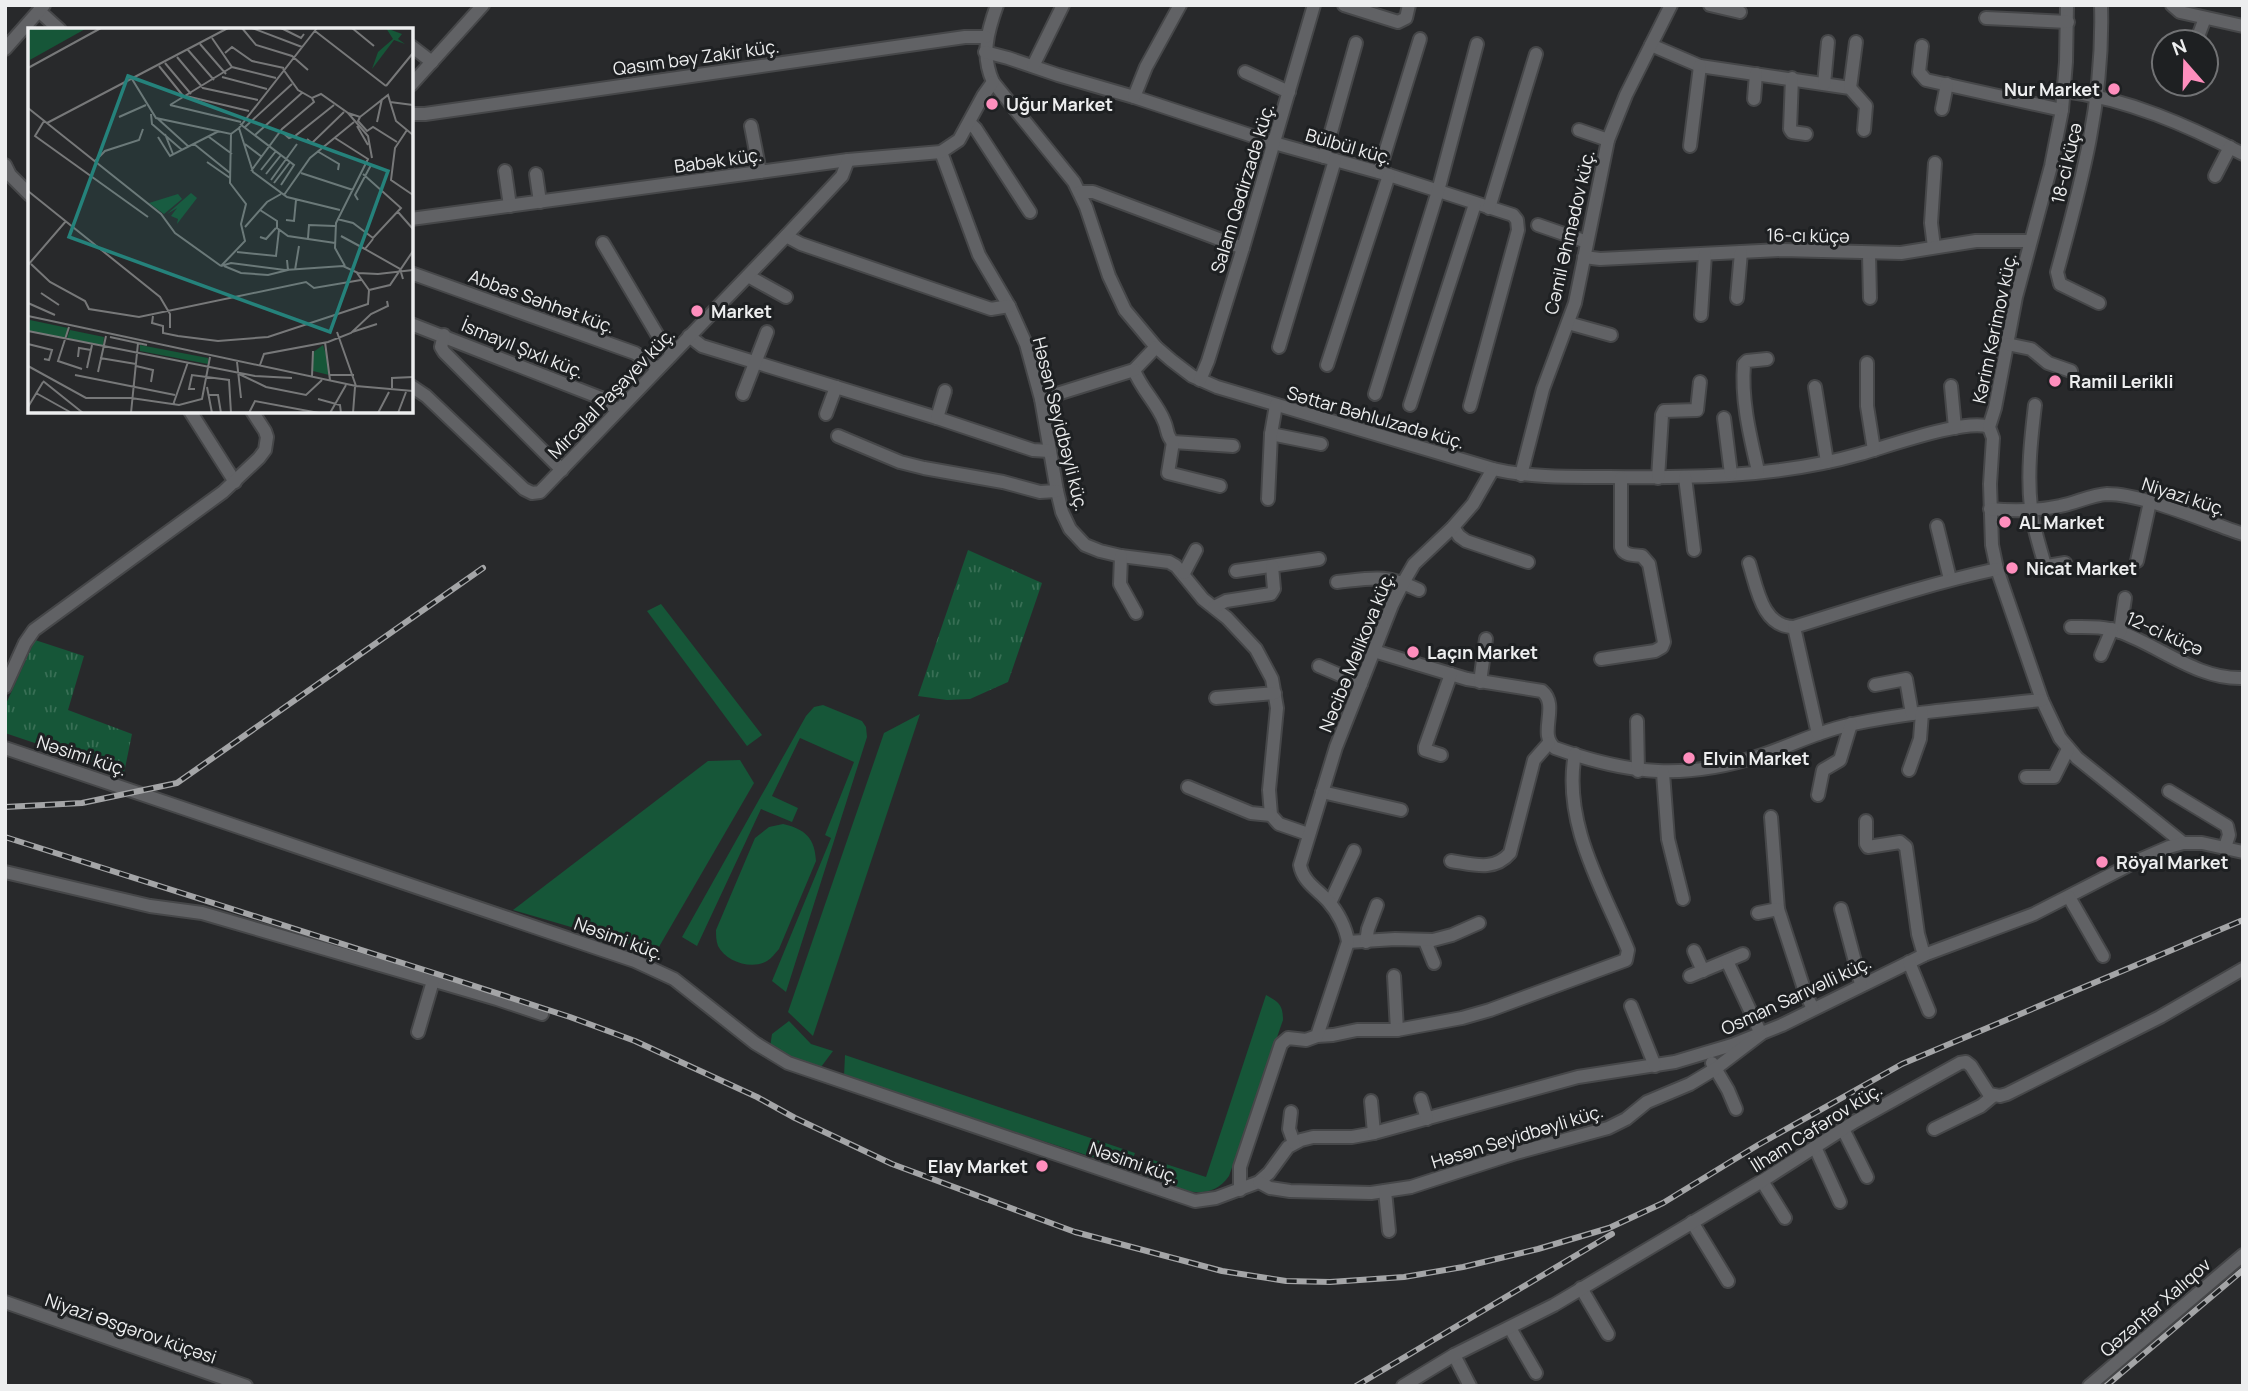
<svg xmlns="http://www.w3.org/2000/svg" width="2248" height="1391" font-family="Manrope,sans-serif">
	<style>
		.green { fill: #165638 }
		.park { fill: url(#park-tufts) }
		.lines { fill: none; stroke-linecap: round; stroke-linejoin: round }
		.minor-casing { stroke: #464749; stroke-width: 16 }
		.minor { stroke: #616265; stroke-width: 12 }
		.rail-casing { stroke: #a4a5a7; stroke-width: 6 }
		.rail { stroke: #1e2022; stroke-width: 3.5; stroke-dasharray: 10; stroke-linecap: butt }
		.poi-dot { fill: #fe8ebd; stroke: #1e2022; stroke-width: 2.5 }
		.labels { text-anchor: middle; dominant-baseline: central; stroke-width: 6; stroke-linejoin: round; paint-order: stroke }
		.street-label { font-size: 18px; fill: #edeeef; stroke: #1e2022 }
		.poi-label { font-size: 18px; font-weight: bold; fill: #edeeef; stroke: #1e2022; text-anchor: start }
		.inset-road { fill: none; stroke: #777879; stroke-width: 2 }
		.view { fill: #25827b; fill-opacity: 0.15; stroke: #25827b; stroke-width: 3.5 }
		.inset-edge { fill: none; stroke: #edeeef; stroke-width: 3.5 }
	</style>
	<defs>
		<pattern id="park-tufts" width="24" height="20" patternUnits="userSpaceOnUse" patternTransform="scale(1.75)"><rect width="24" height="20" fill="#165638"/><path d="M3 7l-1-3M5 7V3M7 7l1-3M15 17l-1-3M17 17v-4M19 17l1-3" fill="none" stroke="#386f55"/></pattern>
	</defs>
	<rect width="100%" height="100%" fill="#28292b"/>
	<g class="green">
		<path d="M661,604L762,735L747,746L647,611Z"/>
		<path d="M823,705L862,721L866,727L867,737L786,992L772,981L831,838L825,835L854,762L800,738L772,796L798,808L792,822L761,809L697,946L682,937L806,716L814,707Z"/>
		<path d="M920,714L813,1036L788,1012L884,733Z"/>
		<path d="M740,760L754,783L656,952L513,910L708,761Z"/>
		<path d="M783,824C805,829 815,838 816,861L779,949C775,953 772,958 767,961C752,970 726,962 718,946C716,941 716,935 716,930L755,838L769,827Z"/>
		<path d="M1266,995C1279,1002 1283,1005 1283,1020L1229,1176C1208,1206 1174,1187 1146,1178L1150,1159L1206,1177Z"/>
		<path d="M789,1021L811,1044L833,1051L821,1067L775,1051L770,1047L772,1034Z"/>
		<path d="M845,1055L1135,1153L1129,1169L844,1076Z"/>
	</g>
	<g class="park">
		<path d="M968,550L1042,583L1008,682L970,699L947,700L918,696Z"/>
		<path d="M35,640L84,656L68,710L132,734L124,773L5,733V706Z"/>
	</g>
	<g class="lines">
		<g class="minor-casing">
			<g id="minor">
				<path d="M997,5C987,33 981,55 993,82L1074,182L1086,207L1109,276L1125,310L1156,347L1171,360L1192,376L1217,387L1493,469C1531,478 1570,477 1610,477C1692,478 1780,477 1860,454C1886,447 1966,418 1989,427"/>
				<path d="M1344,5L1398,22L1406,18L1409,5"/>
				<path d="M1710,5L1740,12"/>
				<path d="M2067,5L2066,62L2062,110L2051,166L2016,297L1995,408L1989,427L1993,438L1990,484L1992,545L1997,569L2042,700L2060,738L2077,758L2183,843"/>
				<path d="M2172,5L2180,12L2243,26"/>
				<path d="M39,11L60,30"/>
				<path d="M1986,18L2068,22"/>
				<path d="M2196,42L2205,18"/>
				<path d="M1651,45L1700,66L1850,88L1866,106L1864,130"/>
				<path d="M411,46L432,62"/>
				<path d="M1922,46L1919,72L1926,80L2062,110"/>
				<path d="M5,49L44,5"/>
				<path d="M985,52L1008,58L1058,75L1134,97L1274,143L1389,175L1513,215L1517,220L1518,230L1470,406"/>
				<path d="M1033,66L1063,5"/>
				<path d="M1245,72L1289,92"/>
				<path d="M1792,78L1790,129L1792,132L1806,134"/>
				<path d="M1824,84L1828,42"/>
				<path d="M411,85L483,5"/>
				<path d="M1850,88L1856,42"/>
				<path d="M2065,91C2127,99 2187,125 2243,154"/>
				<path d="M1134,97L1146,67L1180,5"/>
				<path d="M1754,99L1756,74"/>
				<path d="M1942,109L1947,84"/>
				<path d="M411,114H425L965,37H986"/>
				<path d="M970,123L976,129L1030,212"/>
				<path d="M751,126L760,172"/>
				<path d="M1579,130L1608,140"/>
				<path d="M1690,146L1700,66"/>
				<path d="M941,152L979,255L1009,306L1026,344L1041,399L1057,491L1062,512L1070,529L1085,545L1100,551L1121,556L1169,562L1176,566L1203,599L1227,618L1256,649L1272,679L1277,708L1269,790L1271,815L1279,824L1308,834"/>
				<path d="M1324,157L1356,43"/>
				<path d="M5,165L10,175L30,195"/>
				<path d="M505,171L510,206"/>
				<path d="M1379,172L1420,39"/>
				<path d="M536,174L540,202"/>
				<path d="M2215,176L2230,147"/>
				<path d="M1080,192H1093L1243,248"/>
				<path d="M1489,208L1536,54"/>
				<path d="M411,219L848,160L941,152L959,140L983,96L993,82"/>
				<path d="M1538,225L1587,242"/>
				<path d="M786,236L801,244L991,309L1009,306"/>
				<path d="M603,243L661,341L672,353"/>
				<path d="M1934,247L1931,223L1935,163"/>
				<path d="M1869,254L1870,298"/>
				<path d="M1584,257L1600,259L1782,250L1901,253L1976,241H2030"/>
				<path d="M411,273L635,353L658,368"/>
				<path d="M748,276L786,297"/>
				<path d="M1737,298L1741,252"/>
				<path d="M2099,303L2060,284L2057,272C2082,181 2104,101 2101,5"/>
				<path d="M1701,315L1705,254"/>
				<path d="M1568,323L1611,335"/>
				<path d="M411,324L601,398L618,410"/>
				<path d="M444,335L441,347L444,352L562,470"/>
				<path d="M689,336L702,346L937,418L1033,450L1049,451"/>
				<path d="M2007,344L2031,349L2048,363L2071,371"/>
				<path d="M1156,347L1134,370C1141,389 1157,403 1164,421C1168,429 1166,436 1173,442L1233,446"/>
				<path d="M1279,347L1335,160"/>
				<path d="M1867,363V406L1874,450"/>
				<path d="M1327,365L1389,175"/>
				<path d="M1200,380L1208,361L1243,248L1314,5"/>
				<path d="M411,386L426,396L524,489L532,493L540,492L786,236L842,176L848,160"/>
				<path d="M1951,386L1955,428"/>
				<path d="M1815,387L1827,462"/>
				<path d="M743,394L767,332"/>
				<path d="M1375,394L1438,191L1477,44"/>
				<path d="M1041,399L1134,370"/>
				<path d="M1410,405L1475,204"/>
				<path d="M2035,405C2031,439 2027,474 2031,508C2033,527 2039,544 2044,562L2047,566L2065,563"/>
				<path d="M190,411L235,482"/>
				<path d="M826,414L836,387"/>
				<path d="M937,418L945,391"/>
				<path d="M1724,418L1731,474"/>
				<path d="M1271,434L1321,444"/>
				<path d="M838,436L900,462L924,468L1003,482L1040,492L1057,491"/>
				<path d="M1173,442L1168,473L1220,486"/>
				<path d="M1758,471C1750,436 1741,400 1744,364L1747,361L1767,359"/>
				<path d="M1521,475L1543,389L1575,303L1608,140L1626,95L1671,5"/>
				<path d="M1685,477L1694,550"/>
				<path d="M1658,478L1662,415L1664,411L1697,410L1700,382"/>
				<path d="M1268,499L1271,434L1276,405"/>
				<path d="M1990,509C2013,511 2037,511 2060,506C2076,503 2091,495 2107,494C2144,494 2206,522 2243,534"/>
				<path d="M1937,526L1950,579"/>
				<path d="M1453,527L1459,536L1466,541L1528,562"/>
				<path d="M1121,556L1120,584L1136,613"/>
				<path d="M2137,561L2150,502"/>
				<path d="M1749,563C1757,588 1762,627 1794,627"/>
				<path d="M1236,571L1319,559"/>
				<path d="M1184,573L1196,550"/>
				<path d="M1337,582C1374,578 1385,574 1419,590"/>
				<path d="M1214,607L1226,601L1271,594L1274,589L1272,566"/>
				<path d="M2071,627C2088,627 2104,626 2120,632C2160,646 2198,680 2243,678"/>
				<path d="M2120,632L2125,598"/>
				<path d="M1374,651L1467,679L1542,691C1560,706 1537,734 1555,748C1630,775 1686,780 1762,755C1793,745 1821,730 1853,724C1915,711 1979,707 2042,700"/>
				<path d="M2101,655L2112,629"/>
				<path d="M1601,659L1655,651L1662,647L1664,642L1649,564L1642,556C1634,555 1624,556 1621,547V478"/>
				<path d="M1319,666L1361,684"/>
				<path d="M1480,682L1486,639"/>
				<path d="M1875,685L1906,679L1912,714"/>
				<path d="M5,687L25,643L34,630L223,492L259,458L265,450L267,437L265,431L252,411"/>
				<path d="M1216,698L1275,693"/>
				<path d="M1637,721L1638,771"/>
				<path d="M1818,734L1794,627C1862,606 1928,584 1997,569"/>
				<path d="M5,748L635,961L674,979L755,1043L788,1063L1195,1201L1216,1198L1259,1182L1269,1173L1288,1147L1301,1140L1313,1137H1352L1374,1133L1578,1077L1675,1062L1732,1045L1782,1025L1924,955L2034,914L2139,860L2169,847L2183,843H2202L2243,852"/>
				<path d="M1441,755L1425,750V747L1451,674"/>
				<path d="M1909,770L1920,739L1922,713"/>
				<path d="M1663,773L1668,839L1683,899"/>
				<path d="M2026,777H2054L2068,749"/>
				<path d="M1188,787L1251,813L1271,815"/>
				<path d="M2169,791L2227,826L2229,835L2225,847"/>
				<path d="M1322,792L1401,810"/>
				<path d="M1818,795L1823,770L1840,760L1851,724"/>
				<path d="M1771,817L1778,909L1805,992L1813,1009"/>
				<path d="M1866,821V844L1868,847L1900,842L1906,847L1918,934L1924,955"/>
				<path d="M1451,861C1472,864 1494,872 1510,853L1534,760L1549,743"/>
				<path d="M5,872L150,906L202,913L497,999L542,1014"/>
				<path d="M2069,897L2103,956"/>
				<path d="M1330,903L1354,851"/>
				<path d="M1841,909L1861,984"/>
				<path d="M1758,913L1778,909"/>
				<path d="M1425,941L1434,963"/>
				<path d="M1348,942L1395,939L1433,940L1452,935L1479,923"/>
				<path d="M1366,942L1368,929L1377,905"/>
				<path d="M1694,951L1703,971"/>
				<path d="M1909,962L1929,1011"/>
				<path d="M1394,976L1397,1030"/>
				<path d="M1690,976L1743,954"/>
				<path d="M1631,1006L1655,1066"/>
				<path d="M418,1032L433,981"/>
				<path d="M1317,1036L1333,1035L1357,1030H1397L1462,1018L1490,1010L1626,960L1628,950C1603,889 1562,823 1575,754"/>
				<path d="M1712,1063L1728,1090L1736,1109"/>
				<path d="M1421,1099L1427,1119"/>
				<path d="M1371,1101L1374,1133"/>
				<path d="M1291,1112L1289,1129L1294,1143"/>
				<path d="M1843,1129L1867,1177"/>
				<path d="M1934,1129L1981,1106L1993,1096"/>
				<path d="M1815,1147L1840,1202"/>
				<path d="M1762,1181L1785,1218"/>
				<path d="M1259,1182L1270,1188L1290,1191L1371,1193L1411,1187L1516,1153L1608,1128L1626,1119L1647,1102L1690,1084L1715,1069L1761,1034L1727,961"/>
				<path d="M1240,1190V1167L1281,1044L1288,1038L1306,1040L1317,1036L1348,942C1346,928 1338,912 1328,901C1317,889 1303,882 1300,865L1336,747L1392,605L1403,583L1414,564L1453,527L1473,504L1493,469"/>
				<path d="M1385,1191L1389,1231"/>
				<path d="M1692,1222L1728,1281"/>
				<path d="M1581,1288L1608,1334"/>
				<path d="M5,1302L246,1386"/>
				<path d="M1510,1328L1536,1373"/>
				<path d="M1454,1355L1470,1386"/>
				<path d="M1403,1386L1454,1355L1554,1305L1762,1181L1854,1122L1960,1063L1966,1062L1971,1066L1989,1094L2000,1096L2007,1094L2160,1017L2243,969"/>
				<path d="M2089,1386L2243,1255"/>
			</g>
		</g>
		<use href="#minor" class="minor"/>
		<g class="rail-casing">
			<g id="rail">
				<path d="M5,807L82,803L177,783L483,568"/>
				<path d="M5,837L456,980L570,1017L635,1041L757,1097L795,1118L892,1164L1075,1232L1222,1271L1286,1281L1330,1282L1404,1277L1463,1267L1538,1249L1609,1228L1663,1203L1758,1145L1902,1064L2243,920"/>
				<path d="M1356,1386L1612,1234"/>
				<path d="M2106,1386L2243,1270"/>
			</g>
		</g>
		<use href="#rail" class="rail"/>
	</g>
	<g class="poi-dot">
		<circle cx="2114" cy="89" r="7"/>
		<circle cx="992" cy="104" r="7"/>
		<circle cx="697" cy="311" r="7"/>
		<circle cx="2055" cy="381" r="7"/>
		<circle cx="2005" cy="522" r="7"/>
		<circle cx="2012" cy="568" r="7"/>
		<circle cx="1413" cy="652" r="7"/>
		<circle cx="1689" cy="758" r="7"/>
		<circle cx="2102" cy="862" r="7"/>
		<circle cx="1042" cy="1166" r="7"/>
	</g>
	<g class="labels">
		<g class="street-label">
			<text transform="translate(696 57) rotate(-8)">Qasım bəy Zakir küç.</text>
			<text transform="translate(1349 146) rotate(16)">Bülbül küç.</text>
			<text transform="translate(718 160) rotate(-8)">Babək küç.</text>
			<text transform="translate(2066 163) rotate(-77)">18-ci küçə</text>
			<text transform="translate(1242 188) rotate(-73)">Salam Qədirzadə küç.</text>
			<text transform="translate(1569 232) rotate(-77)">Cəmil Əhmədov küç.</text>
			<text transform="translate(1808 235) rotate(1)">16-cı küçə</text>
			<text transform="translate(542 301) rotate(20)">Abbas Səhhət küç.</text>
			<text transform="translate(1994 328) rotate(-78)">Kərim Kərimov küç.</text>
			<text transform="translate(523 348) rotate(22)">İsmayıl Şıxlı küç.</text>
			<text transform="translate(611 393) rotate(-46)">Mircəlal Paşayev küç.</text>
			<text transform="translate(1376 417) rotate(16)">Səttar Bəhlulzadə küç.</text>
			<text transform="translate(1061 424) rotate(76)">Həsən Seyidbəyli küç.</text>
			<text transform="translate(2184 496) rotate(18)">Niyazi küç.</text>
			<text transform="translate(2165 633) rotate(24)">12-ci küçə</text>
			<text transform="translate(1356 652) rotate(-68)">Nəcibə Məlikova küç.</text>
			<text transform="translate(82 755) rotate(18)">Nəsimi küç.</text>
			<text transform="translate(619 938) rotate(20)">Nəsimi küç.</text>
			<text transform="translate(1796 995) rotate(-25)">Osman Sarıvəlli küç.</text>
			<text transform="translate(1816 1127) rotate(-32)">İlham Cəfərov küç.</text>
			<text transform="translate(1517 1136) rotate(-17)">Həsən Seyidbəyli küç.</text>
			<text transform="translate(1134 1162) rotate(19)">Nəsimi küç.</text>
			<text transform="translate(2155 1307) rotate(-41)">Qəzənfər Xalıqov</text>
			<text transform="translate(131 1328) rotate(19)">Niyazi Əsgərov küçəsi</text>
		</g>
		<g class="poi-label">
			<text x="2100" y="89" text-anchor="end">Nur Market</text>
			<text x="1006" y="104">Uğur Market</text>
			<text x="711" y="311">Market</text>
			<text x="2069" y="381">Ramil Lerikli</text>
			<text x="2019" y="522">AL Market</text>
			<text x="2026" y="568">Nicat Market</text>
			<text x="1427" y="652">Laçın Market</text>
			<text x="1703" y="758">Elvin Market</text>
			<text x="2116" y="862">Röyal Market</text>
			<text x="1028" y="1166" text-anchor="end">Elay Market</text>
		</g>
	</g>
	<g transform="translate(28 28)">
		<rect width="385" height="385" fill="#28292b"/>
		<path d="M163,165L169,170L149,196L150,191L143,188L149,180L139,186ZM150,166L154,171L136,186L121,175ZM2,292L40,300L37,310L0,303ZM42,302L76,309L75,318L39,310ZM112,317L180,330V336L112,323Z" fill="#165638"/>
		<path d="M0,0H59L0,33Z" fill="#165638"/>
		<path d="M295,317L300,332L301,347L285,343L284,325Z" fill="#165638"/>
		<path d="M358,0L374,6L370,11L377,16L366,12L344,41L350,24L365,11Z" fill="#165638"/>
		<path class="inset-road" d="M214,0L228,17L264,28L280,42M224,0L274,19M253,0L273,10L276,6M289,0L211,100L225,144L259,169L312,182M324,0L346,18M287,3L358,58M184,10L204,39L248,50M172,16L198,46M160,22L186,52M197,25L204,19L224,33L256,40M149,29L175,60L230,72M137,35L163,66M131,38L156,69M0,40L73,0M255,41L270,62L284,70L293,66L320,85L340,108L344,130M194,49L239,61M104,51L128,90L203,106L211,100M358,58L385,25M158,68L221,83M362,74L385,77M142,77L204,39M142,77L213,94M0,80L133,186L147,205L193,238M320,85L332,89L360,67L368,93L385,107M123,86L124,96L154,122M91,89L118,77M332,89L330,93L339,103L345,99L369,114M129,90L161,119M16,93L7,108L120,189M349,94L354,71M19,95L200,0M212,96L266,137L253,157M329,98L340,117M217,99L264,56M379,102L367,120L363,152L385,167M253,103L261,110L267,108L306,77M137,106L145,126M227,107L275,64M130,109L142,128L191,103M181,109L204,126M307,110L340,131L308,195L307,220L317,238M279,111L284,115L316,84M166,116L202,145M217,116L234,129M289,123L311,136L310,142M67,133L77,123L111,112L115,101M179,134L202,150M233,142L248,123M223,143L254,101L286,74L284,70M273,145L325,162M238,146L253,127M243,152L269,116M246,155L262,134M0,163L132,269L142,286V300M256,167L282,130L326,94M330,172L327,167L343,137M232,182L249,193V200L260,208L307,215M370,184L385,201M309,191L325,195L345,210L373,180L335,146M258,192L266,193L268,172M217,199L239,174L253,166M313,208L337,221M232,209L238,211L248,200M280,210L281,197L307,198M345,211L337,221L372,241L375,251M209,224L248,228L251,202M3,236L22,254L57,273L61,281L111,289L278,254L286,260L333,252M0,237L38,193M193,238L203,235L257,242L315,238L330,245L350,246L385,242M193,238L217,213L213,196L218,176L202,155L203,106M196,238L213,245L240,247L260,242L259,232M267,242L271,218M341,262L362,257L385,223M13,265L31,277M0,275L27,287M0,288L328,358L385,363M125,288L124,295L135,298V305L150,308L190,313L240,309L340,276L341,262L329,245M41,299L30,333L54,341M0,303L227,348L264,350M309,304L328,358M324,304L349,296M82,309L119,317M297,314L302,352M0,316L24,322L21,332L16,331M50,329L51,320L63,322M72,330L108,336M209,334L213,370M232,337L236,326L300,314L323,305L343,286L360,278L359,273M0,338L58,370H103L151,377L174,371L182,329M108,338L125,342L123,354M59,340L64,317M70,344L78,308M211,346L238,359L278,367L294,352M47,347L147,367M302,347H326M284,348L285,323M15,353L55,385M179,359L184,385M364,360V350L385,349M167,361H161L164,347L201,352L203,385M8,365L42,384M181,367H190L193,385M290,371L312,377L313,385M145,377L160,334M0,379L15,354M103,385L110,315M221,385L227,373L291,385M302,385L318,357M325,385L327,359M350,385L361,364M370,385L378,364"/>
		<path class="view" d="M100,48L360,143L302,304L41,209Z"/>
		<rect width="385" height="385" class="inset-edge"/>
	</g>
	<rect width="2248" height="1391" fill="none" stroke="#edeeef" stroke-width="14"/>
	<g transform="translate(2185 63) rotate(340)"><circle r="33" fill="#1e2022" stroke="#717274" stroke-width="2"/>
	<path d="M0-5L12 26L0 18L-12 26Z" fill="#fe8ebd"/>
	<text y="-10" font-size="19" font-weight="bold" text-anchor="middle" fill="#edeeef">N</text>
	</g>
</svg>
